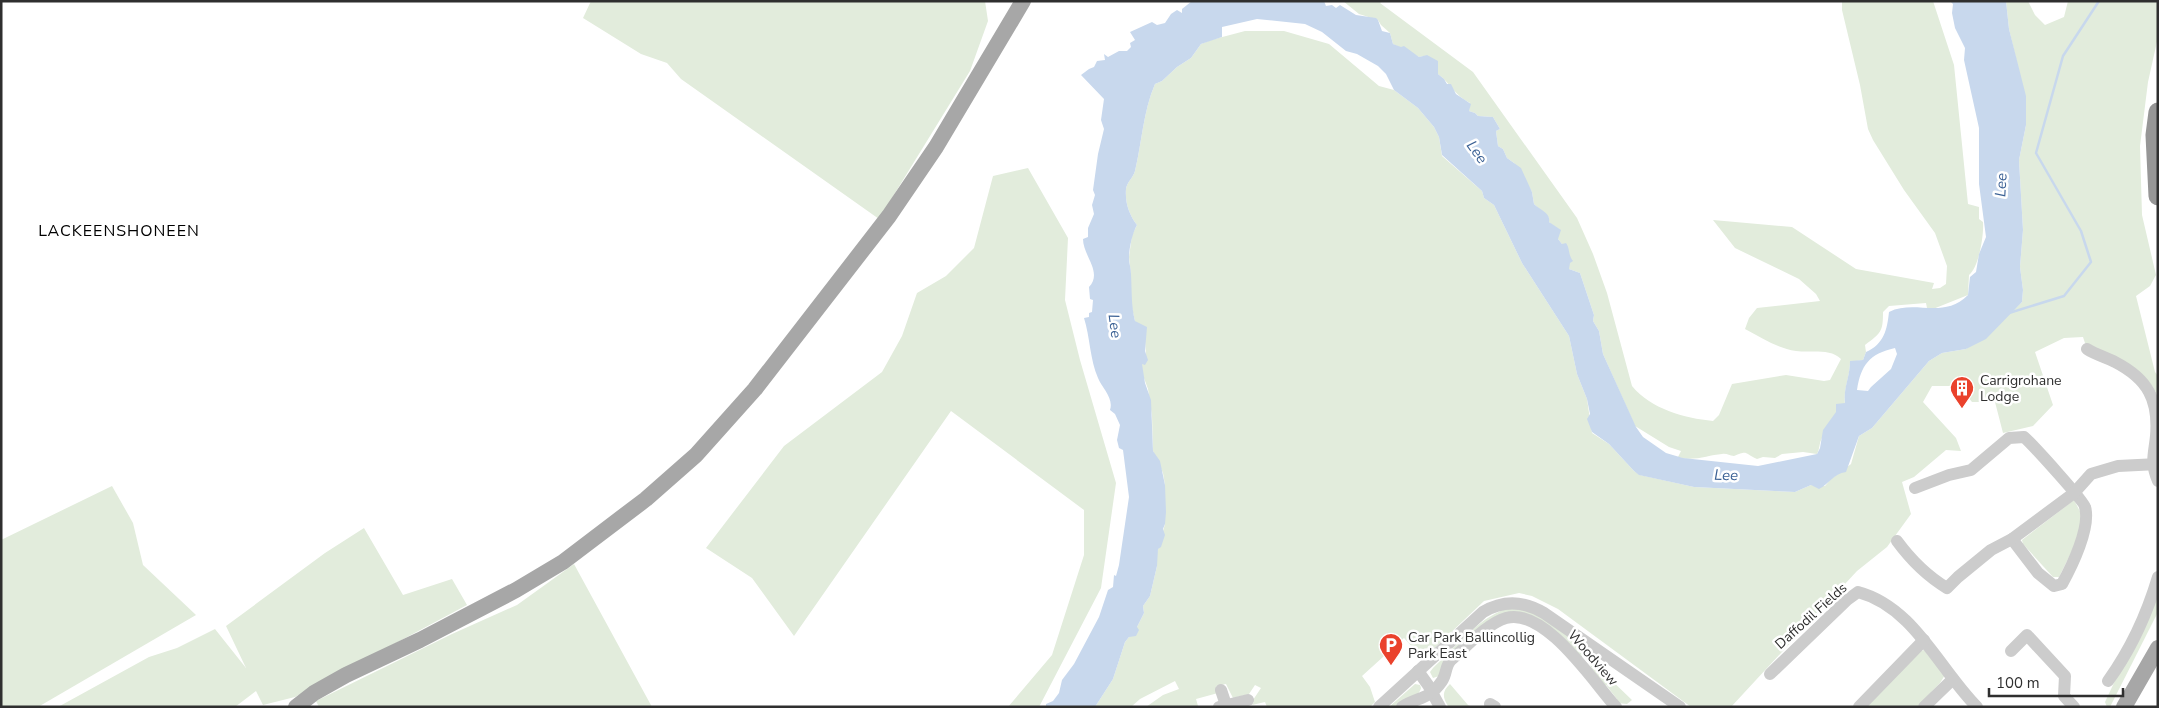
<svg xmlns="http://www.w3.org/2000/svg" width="2159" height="708" font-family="'Nunito Sans',sans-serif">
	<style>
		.green { fill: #e2ecdc }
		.water { fill: #c8d8ed; fill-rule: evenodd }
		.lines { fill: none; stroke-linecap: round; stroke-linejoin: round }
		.stream { stroke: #c8d8ed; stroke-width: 2.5 }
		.minor { stroke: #ccc; stroke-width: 12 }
		.major { stroke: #a7a7a7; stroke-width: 16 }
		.highway { stroke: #969696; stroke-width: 19 }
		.labels { text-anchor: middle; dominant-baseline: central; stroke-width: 5; stroke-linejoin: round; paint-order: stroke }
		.poi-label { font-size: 14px; fill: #2f2f2f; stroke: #fff; text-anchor: start }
		.street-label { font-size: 14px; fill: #2f2f2f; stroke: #fff }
		.water-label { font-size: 15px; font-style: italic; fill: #3a6094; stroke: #fff }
		.quarter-label { font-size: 16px; letter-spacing: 1px; fill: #000; stroke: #fff }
	</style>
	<rect width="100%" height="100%" fill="#fff"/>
	<g class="green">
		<path d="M591,1H985L988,21L970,71L879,219L681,79L667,63L641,54L583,18Z"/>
		<path d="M1343,1H1382L1380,3L1473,72L1577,218L1593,254L1607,293L1632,386C1651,409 1684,418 1713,421L1719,415L1732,384L1786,375L1824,381L1830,380L1841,359C1830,348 1811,353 1796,351C1777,348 1762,338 1745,329L1749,318L1757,308L1820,301L1816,294L1799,279L1735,248L1713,220L1792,227L1856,269L1934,283L1932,289L1940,288L1946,284L1947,266L1935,233L1904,190L1873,140L1868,129L1860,85L1842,10V1H1933L1954,65L1968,204L1979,207V219L1983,222C1984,235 1979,267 1969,275L1968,295L1933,309L1927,308L1926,303L1889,306L1883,312C1883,332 1881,333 1865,345L1866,352L1863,360L1850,362C1850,377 1843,389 1845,404C1835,413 1828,425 1822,438C1819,443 1820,448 1817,454L1803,452L1782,454L1775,458L1763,457L1757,459C1744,453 1748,450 1734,456C1729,456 1727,453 1722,454C1708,455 1693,462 1678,457L1681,451L1669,447L1635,426L1603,354L1599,331L1593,321L1594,315L1580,273L1569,269V253L1558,239L1557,229L1549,222V218L1534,204L1532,192L1524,177L1514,163L1507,158L1503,149L1498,146L1496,131L1500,129L1493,117L1478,116L1475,113L1469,111L1470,103C1455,96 1450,83 1438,74L1437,67L1424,56L1419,57L1393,44L1390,33L1381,25L1378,20L1359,14Z"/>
		<path d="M2006,1H2028L2035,15L2045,25L2064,17L2068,1H2158V37L2148,82L2140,146L2142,215L2156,275L2150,286L2136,296L2155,372L2158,376V397C2147,368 2111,355 2085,343L2083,337L2064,338L2035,352L2053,405L2033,426L2003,433L1995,402H1972L1959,386H1932L1923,402L1956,438L1961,451L1946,450L1914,477L1902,482L1911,514L1887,547L1857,571L1731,707H1691L1558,609L1532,596L1519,593L1484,601L1423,659L1404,638L1362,676L1370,687L1375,702L1370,707H1267L1265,702L1252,705L1254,702L1251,703L1261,688L1255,685L1249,694L1233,698L1226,684L1216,686L1218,693L1196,699L1198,706L1195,707H1146L1163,695L1179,689L1175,681L1140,699L1131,707H1095L1113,679L1125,642L1137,627L1144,613L1143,606L1150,596L1157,566L1156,556L1165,524V485L1163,473L1153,451L1152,416L1148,389L1141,370V364L1146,355L1145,340L1135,321L1131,304V275L1129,257L1132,235L1137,225C1129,214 1125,203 1126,189C1127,182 1133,178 1135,171C1142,142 1143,112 1155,84L1162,81L1177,67L1191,58L1201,44L1211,40L1245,31H1284L1329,44L1379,86L1394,90L1418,108L1434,127L1439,137L1442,156L1482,191L1484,198L1494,205L1522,263L1569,336L1577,374L1587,399L1592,433L1609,444L1634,471L1640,475L1694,487L1795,492L1811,485L1825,486L1831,479L1851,464L1859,436L1872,428L1929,361L1942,353L1966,349L2003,320L2022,302L2023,290L2020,267L2023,230L2019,160L2026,125L2018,67L2009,29Z"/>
		<path d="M1028,168L1068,238L1065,300L1080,360L1116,483L1101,588L1039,707H1008L1052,655L1084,555V510L951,411L794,636L752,578L706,548L784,446L882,372L902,336L917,293L946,276L974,248L993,176Z"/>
		<path d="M112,486L133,523L143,565L196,615L38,707H1V540Z"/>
		<path d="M2074,500L2083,517L2073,549L2059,577H2053L2023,544L2022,540Z"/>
		<path d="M364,528L403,595L452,579L467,605L295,697L263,705L256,691L235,707H58L149,657L177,648L215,629L246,668L226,626L325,553Z"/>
		<path d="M574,564L652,707H319L316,701L452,634L517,605Z"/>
		<path d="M2158,589V612L2110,707H2107L2105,702Z"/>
		<path d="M1511,608L1535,612L1581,644L1583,653L1632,700L1627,704L1617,703V699L1606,685H1603L1585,658L1581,657L1512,612L1439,676L1433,678L1430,672L1433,668C1453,649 1484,612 1511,608Z"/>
		<path d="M1924,650L1945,675L1940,683L1917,707H1865L1921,651Z"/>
		<path d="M1415,684L1420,685L1421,688C1419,698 1399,707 1389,707Z"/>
		<path d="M1450,684L1468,705L1472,707H1449C1442,698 1442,691 1450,684Z"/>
	</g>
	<path class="water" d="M1192,1H1324L1326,6L1332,5L1336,8L1340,5L1356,15L1376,18L1378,20L1382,31L1390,33L1393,44L1401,47L1404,46L1419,57L1427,55L1438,61V74L1444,79L1447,84H1451L1456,94L1471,104L1469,111L1475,113L1478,116L1493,117L1500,129L1496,131L1498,146L1503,149L1507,158L1521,168L1532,192L1534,204C1540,210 1551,213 1549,222L1561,230L1558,239L1562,244L1566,243C1570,248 1568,255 1573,261L1570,263L1569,269L1580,273L1594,315L1593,321L1599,331L1603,354L1636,427L1643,437L1666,453L1683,458L1758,466L1817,454L1820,448L1823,430L1836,412V404L1845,403C1843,388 1850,377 1850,361L1863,360L1866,352C1884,344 1887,330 1889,312C1915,299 1943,320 1968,295L1970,277L1976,272L1979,254L1986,237L1979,184V128L1964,60L1965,48L1955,28L1952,13L1953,4L1950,1H2006L2009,29L2026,96V125L2019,160L2023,230L2020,267L2023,290L2022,302L1986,339L1966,349L1942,353L1929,361L1872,428L1859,436L1846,472C1833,474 1829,484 1819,489L1811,485L1795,492L1694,487L1639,475L1634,471L1609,444L1592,432L1587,419L1590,414L1587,399L1577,374L1569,336L1522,263L1494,205L1484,198L1482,191L1442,155L1439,137L1434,127L1418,108L1394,90L1386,74L1378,66L1357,54L1346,51L1322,32L1305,24L1257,19L1222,27V37L1201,44L1191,58L1177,67L1162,81L1155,84C1143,112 1142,142 1135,171C1133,178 1127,182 1126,189C1125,203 1129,214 1137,225C1132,234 1129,249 1129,258C1129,263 1131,269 1131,274C1132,291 1131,305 1135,321L1147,327L1145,351L1148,360L1145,365L1142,364L1145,383L1151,400L1153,451L1160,461L1165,485L1166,512L1165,524L1163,529L1165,535L1161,547L1158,549L1157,566L1150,596L1143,606L1144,613L1137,627L1139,630L1136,636L1129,637L1125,642L1113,679L1095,707H1046V704L1053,701L1059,693L1062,680L1074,664L1099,617L1108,590L1113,587L1114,575L1116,576L1119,565L1129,497L1123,450L1119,448L1117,440L1120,425L1115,414L1110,410C1114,398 1102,388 1098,378C1090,360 1090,337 1084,318L1089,317V313L1092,312L1093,300L1090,299L1089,287C1103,272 1083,256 1083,239L1088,237V228L1094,214L1092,205L1095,195L1093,190L1098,154L1104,129L1101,120L1104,99L1081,75L1089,69L1094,67L1097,61L1105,60L1104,54L1108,57L1119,51H1127L1131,47L1130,43L1135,40L1130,32L1152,22L1157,25L1165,23L1171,14L1177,10L1182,13V9ZM1895,348L1897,354L1891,369L1871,387L1868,391L1857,390C1861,365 1869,354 1895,348Z"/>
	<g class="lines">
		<path class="stream" d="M2009,313L2064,296L2091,262L2081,231L2036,153L2063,56L2099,1"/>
		<g class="minor">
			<path d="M2087,349C2096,355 2106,357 2115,362C2148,379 2159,400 2156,436C2154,456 2150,462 2158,481"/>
			<path d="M1915,488L1949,475L1971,470L2009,438L2024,437C2032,444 2084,501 2085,507C2091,527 2072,566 2062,584L2054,586L2038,573L2012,539"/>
			<path d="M1897,541C1911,560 1927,576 1947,588L1958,577L1991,550L2012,539L2074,493L2091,474L2118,466L2158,464"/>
			<path d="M2011,651L2027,635L2065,676L2064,696L2074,707"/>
			<path d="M1418,671L1428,685L1440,707"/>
			<path d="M1770,674L1847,600L1858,592C1914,607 1939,669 1977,707"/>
			<path d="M2108,681C2131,649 2147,614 2158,577"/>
			<path d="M1221,690L1226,705"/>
			<path d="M1490,704L1495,707"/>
			<path d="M1219,707L1248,700"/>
			<path d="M1379,707L1483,612C1503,600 1524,601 1544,613L1680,707"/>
			<path d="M1402,707C1419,696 1428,701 1442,681C1447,674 1445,666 1451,660C1466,647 1488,623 1506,618C1545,607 1594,683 1616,707"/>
			<path d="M1859,707L1924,640"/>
			<path d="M1924,707L1953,679"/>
		</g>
		<g class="major">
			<path d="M296,707L314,693L346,675L420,640L516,590L563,562L646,499L696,455L755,389L889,216L936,147L1023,1"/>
			<path d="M2124,707L2158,648"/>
		</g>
		<path class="highway" d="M2158,112L2155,135L2158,196"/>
	</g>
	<defs>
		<g id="building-pin" transform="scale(1.25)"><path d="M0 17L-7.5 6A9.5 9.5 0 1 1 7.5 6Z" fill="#ea422c" stroke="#fff"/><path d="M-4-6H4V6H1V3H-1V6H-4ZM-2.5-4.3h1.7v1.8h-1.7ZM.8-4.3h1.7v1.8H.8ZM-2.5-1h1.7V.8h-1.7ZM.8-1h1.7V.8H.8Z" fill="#fff"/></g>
		<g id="parking-pin" transform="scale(1.25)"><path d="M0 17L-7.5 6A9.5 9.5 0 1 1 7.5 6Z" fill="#ea422c" stroke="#fff"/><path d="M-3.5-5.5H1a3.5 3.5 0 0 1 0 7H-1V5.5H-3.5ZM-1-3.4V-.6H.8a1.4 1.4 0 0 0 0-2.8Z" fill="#fff"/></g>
	</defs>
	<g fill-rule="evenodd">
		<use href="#building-pin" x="1962" y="388"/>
		<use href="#parking-pin" x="1391" y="645"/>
	</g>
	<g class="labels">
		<g class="poi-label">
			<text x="1980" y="380">Carrigrohane<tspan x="1980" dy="16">Lodge</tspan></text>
			<text x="1408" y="637">Car Park Ballincollig<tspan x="1408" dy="16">Park East</tspan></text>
		</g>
		<g class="street-label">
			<text transform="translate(1811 616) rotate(-42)">Daffodil Fields</text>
			<text transform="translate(1593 658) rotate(49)">Woodview</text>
		</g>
		<g class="water-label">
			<text transform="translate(1477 152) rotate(54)">Lee</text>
			<text transform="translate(2001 185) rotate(-87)">Lee</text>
			<text transform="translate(1115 326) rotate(82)">Lee</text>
			<text transform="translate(1726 475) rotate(1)">Lee</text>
		</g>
		<g class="quarter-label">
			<text x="119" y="231">LACKEENSHONEEN</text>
		</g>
	</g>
	<rect width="2159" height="708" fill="none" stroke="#2f2f2f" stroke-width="5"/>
	<path d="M1989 688v8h134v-8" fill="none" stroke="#2f2f2f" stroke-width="2.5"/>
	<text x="1996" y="688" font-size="15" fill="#2f2f2f" stroke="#ffffff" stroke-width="4" paint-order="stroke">100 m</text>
</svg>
